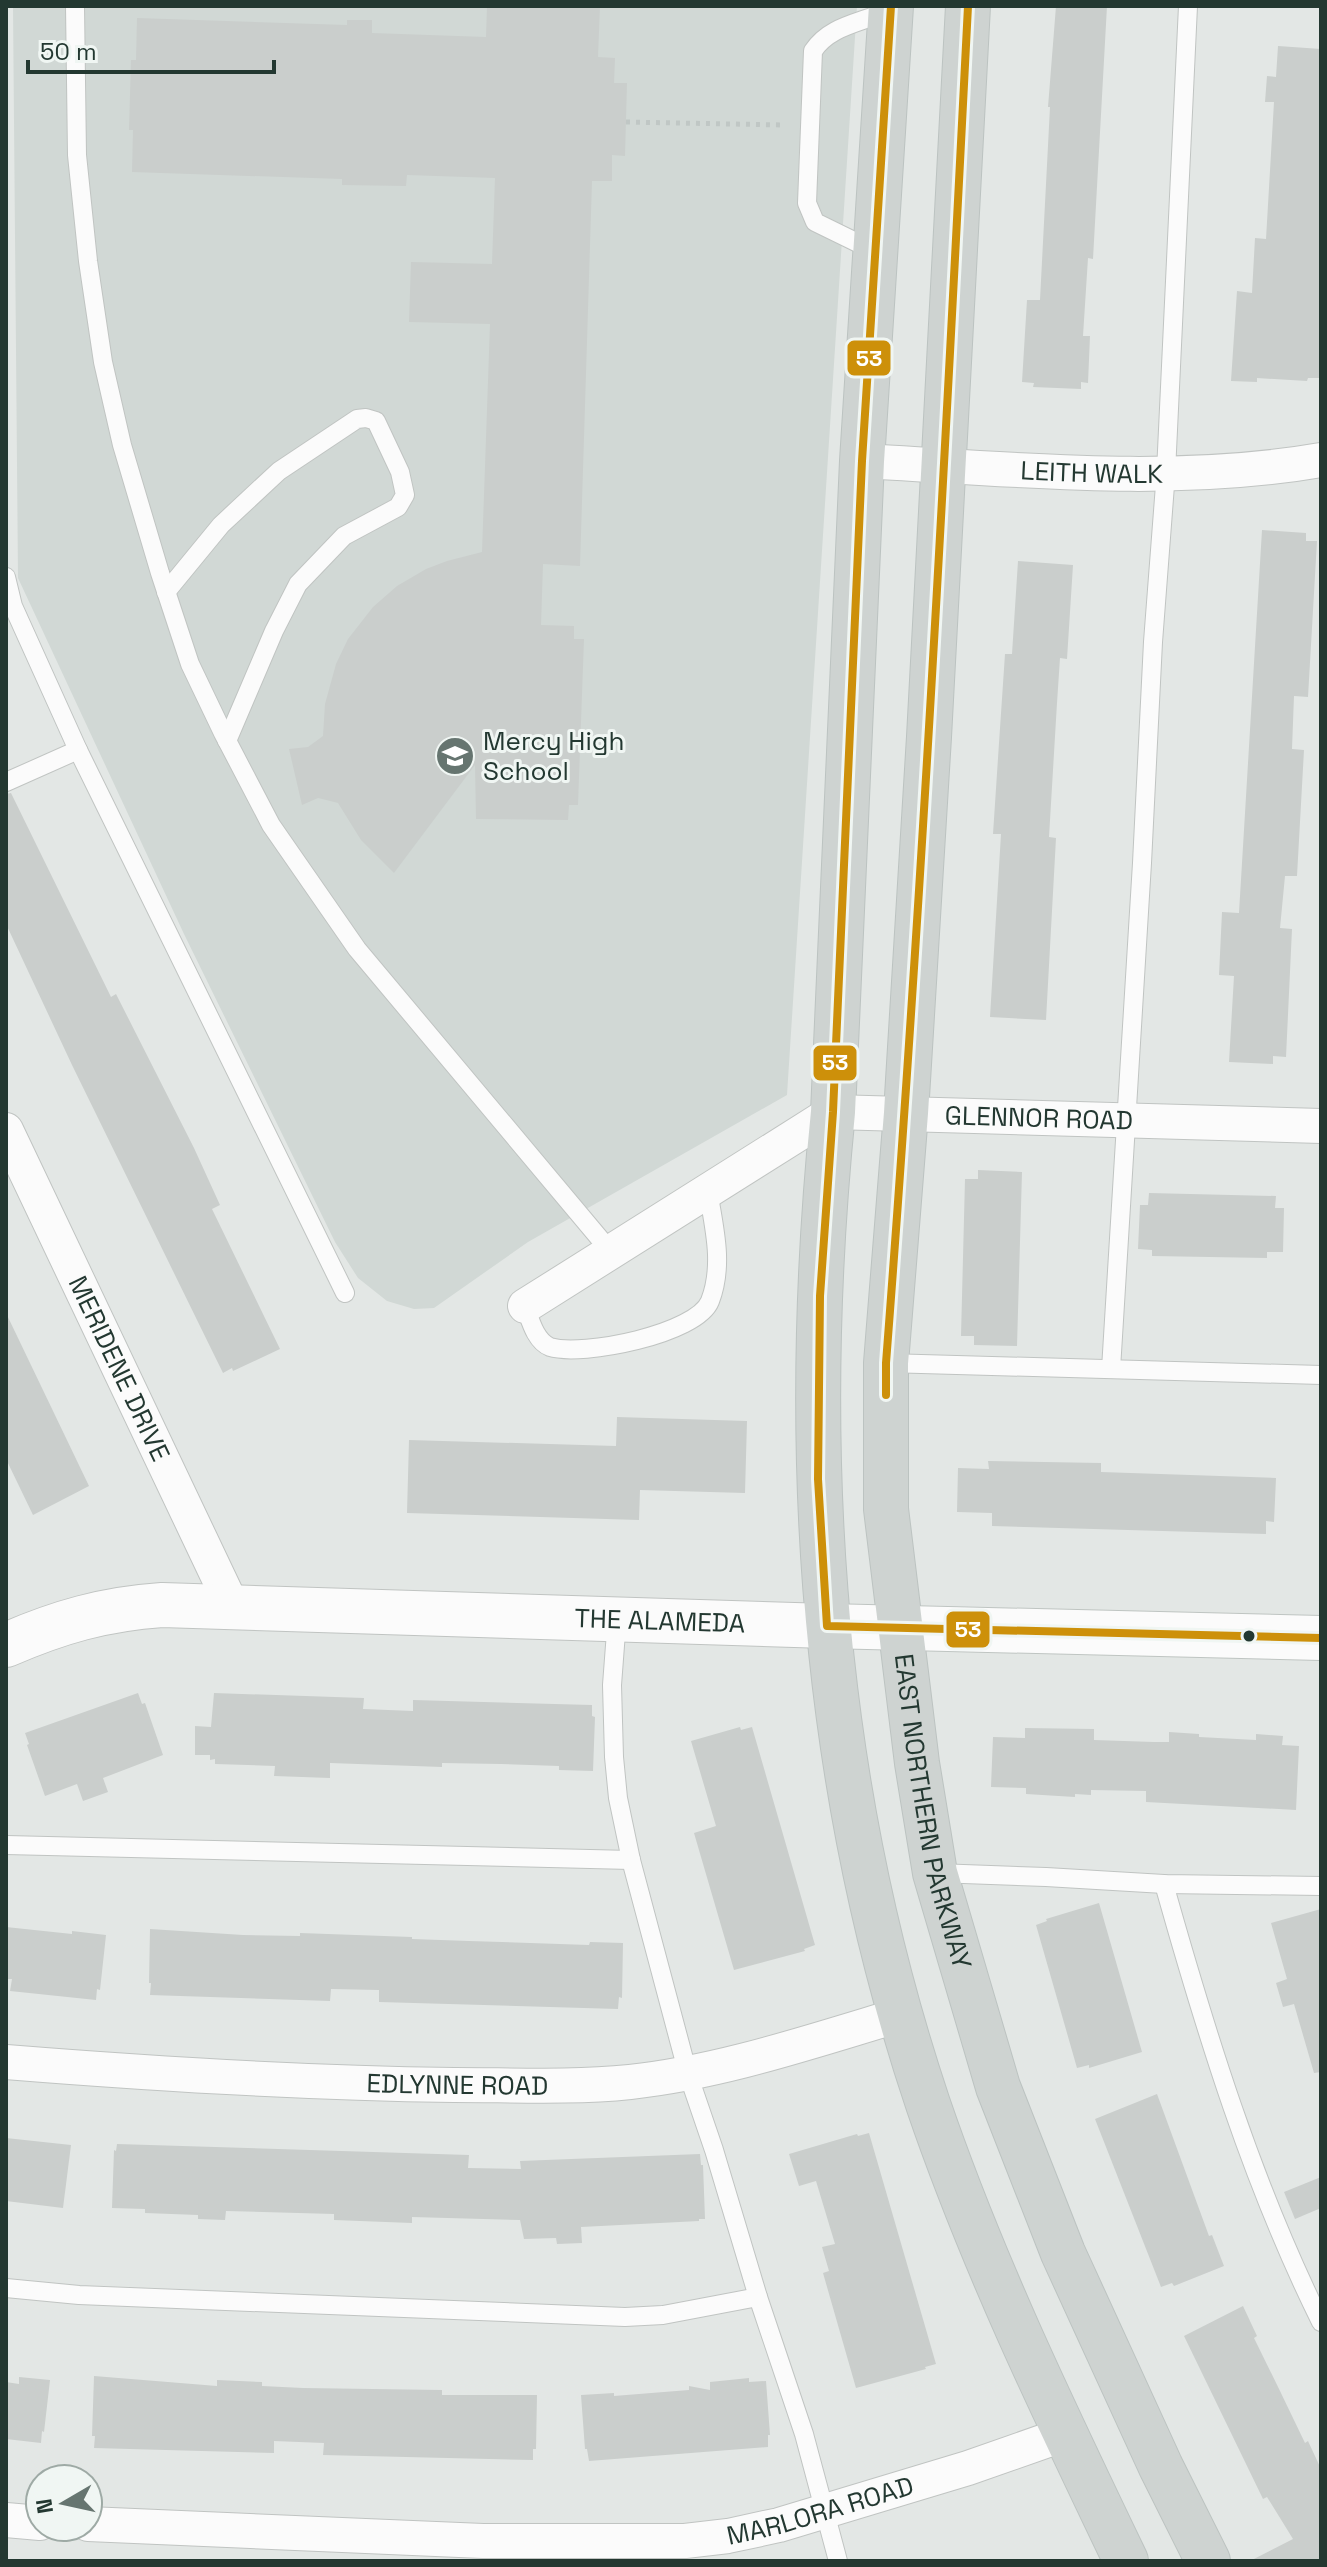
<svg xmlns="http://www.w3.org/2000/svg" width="1327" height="2567" font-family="'Space Grotesk',sans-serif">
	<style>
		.built { fill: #d1d8d5 }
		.building { fill: #cacecc }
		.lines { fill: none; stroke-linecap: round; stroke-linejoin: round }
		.service-casing { stroke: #c0c4c2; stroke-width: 20 }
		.minor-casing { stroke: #c0c4c2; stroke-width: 36 }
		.tertiary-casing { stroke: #c0c4c2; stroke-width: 46 }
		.secondary-casing { stroke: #bfc5c2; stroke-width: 46 }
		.primary-casing { stroke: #bcc3c1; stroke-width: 46 }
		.path { stroke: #c0c7c5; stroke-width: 5; stroke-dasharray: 4 6; stroke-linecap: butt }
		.service { stroke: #fbfbfb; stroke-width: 18 }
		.minor { stroke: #fbfbfb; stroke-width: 34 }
		.tertiary { stroke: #fbfbfb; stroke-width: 44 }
		.secondary { stroke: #fbfbfb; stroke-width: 44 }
		.primary { stroke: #ced3d1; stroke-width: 44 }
		.bus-1-casing { stroke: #f0f6f3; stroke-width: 14 }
		.bus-1 { stroke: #cd900a; stroke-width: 8 }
		.bus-dot { fill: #233831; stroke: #f0f6f3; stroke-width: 3 }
		.labels { text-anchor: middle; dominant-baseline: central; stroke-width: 6; stroke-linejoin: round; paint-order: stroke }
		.street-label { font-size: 26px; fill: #233831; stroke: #f0f6f3 }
		.poi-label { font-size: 26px; fill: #233831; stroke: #f0f6f3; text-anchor: start }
		.line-badge { stroke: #f0f6f3; stroke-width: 3 }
		.badge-label { font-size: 22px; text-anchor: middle; font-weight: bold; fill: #fff }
	</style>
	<rect width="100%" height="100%" fill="#e3e7e5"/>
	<path class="built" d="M13,6H857L787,1095L528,1242L434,1308L414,1309L387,1301L358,1278L335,1242L184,934L18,578Z"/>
	<g class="building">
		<path d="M487,6H600L598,57L615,58L614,83H627L625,156L612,155V181H592L580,566L543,564L541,625L574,626V639H584L578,805H569L568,820L476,819L475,765L394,873L361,840L338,803L318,798L302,805L289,749L308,747L323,736L325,704L336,664L348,639L373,607L397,586L426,569L447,561L482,552L490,324L409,322L411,262L492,264L495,178L407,175L406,186L342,185V179L132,172L133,130H129L131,60H136L137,18L347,25V20H372V33L486,37Z"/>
		<path d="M1056,6H1107L1093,259L1088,258L1083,336H1090L1088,383L1081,382V389L1033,387L1034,383L1022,382L1027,300H1040L1050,107H1048Z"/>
		<path d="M1278,46L1321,49L1320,378H1308L1307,381L1257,378V382L1231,381L1237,291L1252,293L1255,238L1266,239L1274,102H1265L1267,76L1276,77Z"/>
		<path d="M1262,530L1306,533V541H1317L1308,697L1294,696L1292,749L1304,750L1297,876H1285L1280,928L1292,929L1286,1057L1273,1056V1064L1229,1062L1234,976L1219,975L1222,912L1239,913Z"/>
		<path d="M1018,561L1073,565L1067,659L1060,658L1057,703L1049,837L1056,838L1046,1020L990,1017L1001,834H993L999,743L1005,654H1012Z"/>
		<path d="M11,793L111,997L116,994L194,1148L220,1205L212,1209L280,1349L233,1371L232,1368L223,1373L72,1065L6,924V794Z"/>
		<path d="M978,1170L1022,1172L1017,1346L974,1345V1336H961L965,1179H978Z"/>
		<path d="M1149,1193L1276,1196L1275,1208H1284L1283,1252H1267V1258L1152,1256V1250L1138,1249L1140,1205H1148Z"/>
		<path d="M6,1313L89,1486L33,1515L6,1459Z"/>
		<path d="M617,1417L747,1421L745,1493L640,1490L639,1520L407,1513L409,1440L616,1446Z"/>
		<path d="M988,1461L1101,1463V1472L1276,1478L1274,1522L1266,1521V1534L992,1526V1513L957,1512L958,1468L989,1469Z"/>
		<path d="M138,1693L142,1704L145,1703L163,1755L103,1778L108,1792L83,1801L77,1784L45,1796L27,1745L29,1744L25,1733Z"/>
		<path d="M214,1693L364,1698L363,1709L413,1711V1700L592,1705V1716L595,1717L593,1771L559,1770V1766L501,1764L442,1763V1767L330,1763V1778L274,1776L275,1766L215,1764V1759L210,1760V1755H195V1726L211,1727Z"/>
		<path d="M740,1727L741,1730L752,1727L815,1945L804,1949L805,1951L734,1970L694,1833L716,1826L691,1741Z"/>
		<path d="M1025,1728L1094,1729V1740L1154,1742H1169V1732L1199,1734V1737L1256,1740V1734L1283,1736L1282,1745L1299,1746L1296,1810L1146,1802V1791L1091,1790V1795L1075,1794V1797L1026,1794V1788L991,1787L993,1737L1025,1738Z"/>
		<path d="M1099,1903L1142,2052L1089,2068V2065L1077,2068L1036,1925L1047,1921L1046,1919Z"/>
		<path d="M1321,1909V2072L1314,2073L1294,2004L1283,2007L1276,1983L1287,1979L1271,1923Z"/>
		<path d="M6,1927L72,1934V1931L106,1935L100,1990L97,1989L96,2000L10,1991L12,1979H6Z"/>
		<path d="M150,1929L243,1935L300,1936V1933L412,1937V1939L469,1941L589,1945L590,1942L623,1943L622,1998L619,1997L618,2009L379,2002V1990L331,1989L330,2001L150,1995L151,1983H149Z"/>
		<path d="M1157,2094L1209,2236L1212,2235L1224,2266L1174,2286L1172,2283L1161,2287L1095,2119Z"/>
		<path d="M869,2133L936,2364L925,2367L926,2369L856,2388L823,2273L829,2271L822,2247L835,2244L816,2181L799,2186L789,2154L857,2134L858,2136Z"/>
		<path d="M6,2138L71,2145L63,2208L6,2201Z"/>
		<path d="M117,2144L469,2155L468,2168L521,2169L520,2161L700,2154L701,2165H703L705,2219H699V2221L581,2227L582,2243L557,2244L556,2238L524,2239L520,2220L412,2217V2223L334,2220V2214L226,2211L225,2220L198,2219V2215L145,2213V2209L112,2208L114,2150L116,2151Z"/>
		<path d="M1321,2177V2208L1295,2219L1284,2192Z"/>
		<path d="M1243,2306L1257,2336L1254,2338L1280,2391L1305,2443L1308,2441L1321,2469V2561H1250L1293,2539L1267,2497L1263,2499L1184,2336Z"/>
		<path d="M94,2376L217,2386V2380L262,2382V2386L303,2388L442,2390V2395H537L536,2449H533V2460L323,2455L324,2443L274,2441V2453L94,2448L95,2436H92Z"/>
		<path d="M19,2377L50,2380L44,2432L42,2431L41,2443L6,2439V2382L19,2384Z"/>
		<path d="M749,2378V2382L766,2381L770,2435H768V2447L589,2461L587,2449H585L581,2395L614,2393V2396L689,2390V2386L710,2390V2382Z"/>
	</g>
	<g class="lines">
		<g class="service-casing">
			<g id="service">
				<path d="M75,6L77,155L88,261L103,362L122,445L160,573L190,664L223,733L271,825L357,949L611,1252"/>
				<path d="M868,256L860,244L815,222L807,203L813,51C830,25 862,23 889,10"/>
				<path d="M6,577L13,606L78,750L345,1293"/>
				<path d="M166,592L221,525L279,471L357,419L366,418L376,421L400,472L405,495L398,507L344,536L298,584L274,631L227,741"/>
				<path d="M6,782L78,750"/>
				<path d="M525,1306C530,1319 535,1341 550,1347C582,1357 697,1334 710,1301C724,1265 714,1227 708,1191"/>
				<path d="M886,1363L1321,1375"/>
				<path d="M1111,1369L1142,863L1153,642L1166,472L1188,6"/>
				<path d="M617,1619L612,1685L614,1757L618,1798L631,1860L688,2074L714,2150L758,2297L804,2434L838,2561"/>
				<path d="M6,1845L631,1860"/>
				<path d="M936,1873L1046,1877L1164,1884L1321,1886"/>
				<path d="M1164,1884C1206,2033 1252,2183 1321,2322"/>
				<path d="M6,2288L79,2295L625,2317L663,2315L758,2297"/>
			</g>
		</g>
		<g class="minor-casing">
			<g id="minor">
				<path id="s1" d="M862,461C1012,469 1172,486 1321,460"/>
				<path id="s2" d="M6,1130L232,1606"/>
				<path id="s3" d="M525,1306L833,1112L1321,1126"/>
				<path id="s4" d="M6,2062C155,2074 305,2083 454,2085C512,2085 572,2088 630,2082C722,2072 812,2041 900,2015"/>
				<path d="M6,2520L40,2523"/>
				<path id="s5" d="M88,2524L483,2541H685L728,2536L779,2525L968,2468L1065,2434"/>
			</g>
		</g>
		<g class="tertiary-casing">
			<g id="tertiary">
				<path id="s6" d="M6,1645C59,1622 104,1609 162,1605L827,1626"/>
			</g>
		</g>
		<g class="secondary-casing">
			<path id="secondary" d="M827,1626L1321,1638"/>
		</g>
		<g class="primary-casing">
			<g id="primary">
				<path d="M891,6L862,461L833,1112C799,1448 820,1783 928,2104C982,2262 1054,2411 1126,2561"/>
				<path id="s7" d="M968,6L929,737L906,1113L886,1363V1509L917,1763L935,1873L998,2087L1063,2253L1161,2467L1208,2561"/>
			</g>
		</g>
		<path class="path" d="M626,122L785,125"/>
		<use href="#service" class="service"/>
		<use href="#minor" class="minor"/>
		<use href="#tertiary" class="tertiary"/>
		<use href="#secondary" class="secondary"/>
		<use href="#primary" class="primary"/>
		<g class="bus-1-casing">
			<g id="bus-1">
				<path d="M891,6L862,461L833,1112L820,1296L818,1479L827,1626L1321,1638"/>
				<path d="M886,1395V1363C921,911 945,459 968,6"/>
			</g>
		</g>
		<use href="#bus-1" class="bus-1"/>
	</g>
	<defs>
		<g id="school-disc" transform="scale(2)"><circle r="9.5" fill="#667570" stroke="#f0f6f3"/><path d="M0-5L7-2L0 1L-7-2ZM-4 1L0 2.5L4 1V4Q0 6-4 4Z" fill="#fff"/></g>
	</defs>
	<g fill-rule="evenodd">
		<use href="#school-disc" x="455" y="756"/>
	</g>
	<circle class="bus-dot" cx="1249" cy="1636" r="7"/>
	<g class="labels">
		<g class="street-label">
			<text stroke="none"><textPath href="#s1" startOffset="230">LEITH WALK</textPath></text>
			<text stroke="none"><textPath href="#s3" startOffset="570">GLENNOR ROAD</textPath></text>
			<text stroke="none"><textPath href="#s2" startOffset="264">MERIDENE DRIVE</textPath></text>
			<text stroke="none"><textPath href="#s6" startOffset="660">THE ALAMEDA</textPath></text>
			<text stroke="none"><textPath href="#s7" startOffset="1812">EAST NORTHERN PARKWAY</textPath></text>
			<text stroke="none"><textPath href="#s4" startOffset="452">EDLYNNE ROAD</textPath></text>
			<text stroke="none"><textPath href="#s5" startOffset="736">MARLORA ROAD</textPath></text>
		</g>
		<g class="poi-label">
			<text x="483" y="741">Mercy High<tspan x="483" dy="30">School</tspan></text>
		</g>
	</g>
	<g class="line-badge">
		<rect x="846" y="339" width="46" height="38" rx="8" fill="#cd900a"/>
		<rect x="812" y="1044" width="46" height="38" rx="8" fill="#cd900a"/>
		<rect x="945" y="1610" width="46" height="39" rx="8" fill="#cd900a"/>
	</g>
	<g class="badge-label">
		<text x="869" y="366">53</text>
		<text x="835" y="1070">53</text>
		<text x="968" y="1637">53</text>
	</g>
	<rect width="1327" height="2567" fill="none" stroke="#233831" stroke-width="16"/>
	<g transform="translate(64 2503) rotate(261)"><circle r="38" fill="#f0f6f3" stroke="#9eaaa5" stroke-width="2"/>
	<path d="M0-6L14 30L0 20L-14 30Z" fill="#667570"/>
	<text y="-12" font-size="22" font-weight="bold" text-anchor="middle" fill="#233831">N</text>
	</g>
	<path d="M28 60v12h246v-12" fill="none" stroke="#233831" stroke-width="4"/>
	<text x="40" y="60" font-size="24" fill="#233831" stroke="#f0f6f3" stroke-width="6" paint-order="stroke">50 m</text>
</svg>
